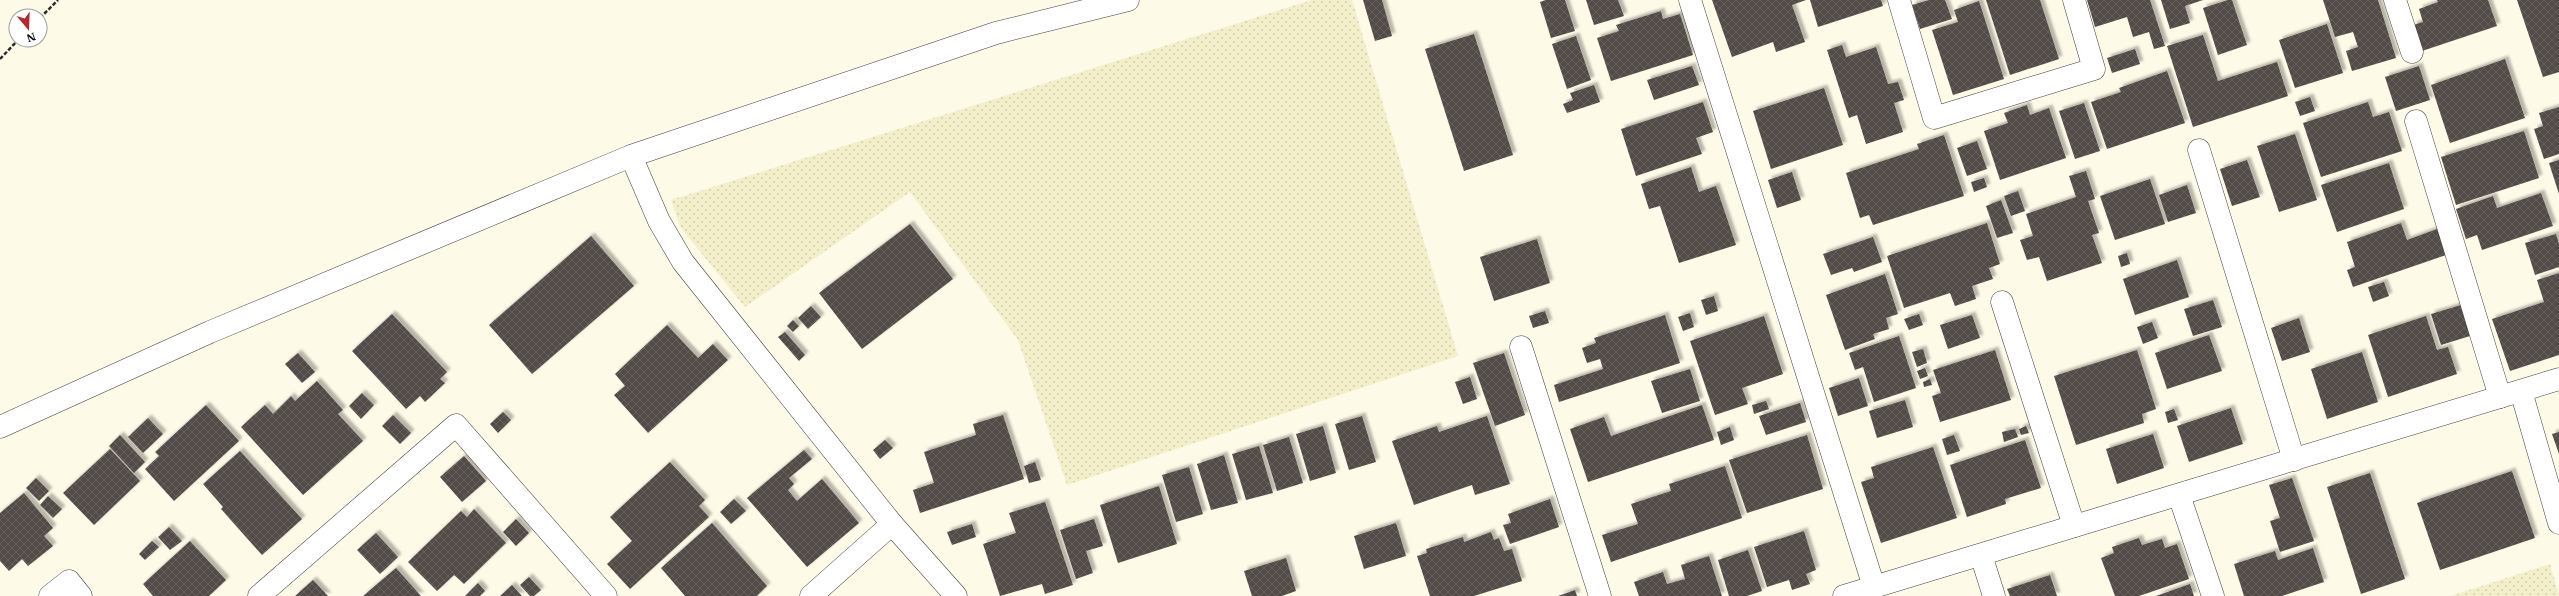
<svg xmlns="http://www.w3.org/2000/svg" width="2559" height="596" font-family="'IBM Plex Serif',serif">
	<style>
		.farmland { fill: url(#farmland-dots) }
		.building { fill: url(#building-cross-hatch); filter: url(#shadow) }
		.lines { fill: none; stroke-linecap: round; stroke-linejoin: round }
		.minor-casing { stroke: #3d3d3d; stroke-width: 23 }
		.path { stroke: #2c2c2c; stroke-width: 2.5; stroke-dasharray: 4 2; stroke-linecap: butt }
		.minor { stroke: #fff; stroke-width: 22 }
	</style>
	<defs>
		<pattern id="farmland-dots" width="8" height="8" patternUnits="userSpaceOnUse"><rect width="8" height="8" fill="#f2efca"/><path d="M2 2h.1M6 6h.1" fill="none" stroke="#ceccac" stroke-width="1.8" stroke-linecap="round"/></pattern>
		<pattern id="building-cross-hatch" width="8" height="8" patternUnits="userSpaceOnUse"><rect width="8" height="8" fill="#524b47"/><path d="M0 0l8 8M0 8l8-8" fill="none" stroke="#66605d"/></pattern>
		<filter id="shadow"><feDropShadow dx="3.5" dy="-3.5" stdDeviation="1" flood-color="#0004"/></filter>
	</defs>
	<rect width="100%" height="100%" fill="#fefae8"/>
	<g class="farmland">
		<path d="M1312,0H1352L1458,356L1067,485L1018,340L910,192L745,307L681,228L671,200Z"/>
		<path d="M2550,564L2559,596H2451Z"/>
	</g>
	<g class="building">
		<path d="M1363,0H1382L1392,36L1375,41Z"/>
		<path d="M1546,0H1565L1575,31L1551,38L1540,2Z"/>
		<path d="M1586,0H1618L1624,16L1594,25Z"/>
		<path d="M1712,0H1806L1792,5L1805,42L1776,52L1773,42L1732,57Z"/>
		<path d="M1810,0H1881L1883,6L1818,27Z"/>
		<path d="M1929,0H1945L1952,19L1920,29L1912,5Z"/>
		<path d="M1986,0H2040L2059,59L2010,75Z"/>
		<path d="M2087,0H2150L2165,46L2154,49L2149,32L2133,37L2127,17L2095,27Z"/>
		<path d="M2161,0H2203L2185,6L2190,23L2170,29Z"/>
		<path d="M2228,0H2232L2247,45L2218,55L2203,8Z"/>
		<path d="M2323,0H2378L2396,58L2352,71L2346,51L2358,47L2353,32L2335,37Z"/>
		<path d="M2437,0H2488L2497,26L2422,51L2413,25L2423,22L2419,9L2438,2Z"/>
		<path d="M2517,0H2559V72L2543,77Z"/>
		<path d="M1979,1L2004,79L1953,95L1932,30L1958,22L1954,10Z"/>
		<path d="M1661,11L1663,19L1680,14L1693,55L1611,81L1597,38L1619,31L1616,25Z"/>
		<path d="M2327,24L2343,73L2295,88L2279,40Z"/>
		<path d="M1474,34L1513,155L1464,171L1425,49Z"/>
		<path d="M2203,35L2218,81L2277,62L2288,96L2193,127L2167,46Z"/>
		<path d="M1576,36L1591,80L1567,89L1552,44Z"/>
		<path d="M1842,45L1846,57L1876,47L1888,84L1898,82L1904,100L1894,103L1903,132L1866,144L1857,115L1849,118L1827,50Z"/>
		<path d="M2135,49L2140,64L2112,73L2107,58Z"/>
		<path d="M2505,59L2525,118L2450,143L2431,85Z"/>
		<path d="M1692,66L1699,85L1654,100L1647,80Z"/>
		<path d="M2419,66L2430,100L2396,111L2385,77Z"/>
		<path d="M2167,71L2185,123L2107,149L2091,102L2121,92L2119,88Z"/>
		<path d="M1594,85L1600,102L1567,113L1563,104L1573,100L1570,93Z"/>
		<path d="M1824,88L1843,145L1771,169L1753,111Z"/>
		<path d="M2310,97L2315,111L2300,116L2295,102Z"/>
		<path d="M1703,102L1713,132L1696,138L1702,154L1636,176L1621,129Z"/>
		<path d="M2368,102L2373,117L2389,112L2402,151L2321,177L2303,123Z"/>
		<path d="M2084,103L2100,151L2075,159L2059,111Z"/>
		<path d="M2027,105L2030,115L2049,108L2066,158L2000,180L1984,131L2008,123L2004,113Z"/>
		<path d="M2559,107V154L2544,159L2534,129L2543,126L2539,113Z"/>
		<path d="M2524,131L2539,178L2456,205L2441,157Z"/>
		<path d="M2295,134L2317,200L2279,212L2257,146Z"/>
		<path d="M1944,135L1964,196L1873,225L1869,215L1860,218L1846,173L1919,149L1917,144Z"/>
		<path d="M1977,141L1987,169L1967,176L1957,148Z"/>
		<path d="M2247,160L2260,197L2232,206L2220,169Z"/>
		<path d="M2559,160V194L2549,163Z"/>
		<path d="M2389,163L2404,209L2337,232L2321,185Z"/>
		<path d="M1691,167L1699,192L1716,186L1736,245L1679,263L1660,206L1649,209L1641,184Z"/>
		<path d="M2086,171L2095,199L2088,201L2099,233L2092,235L2102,263L2047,281L2039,257L2027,260L2020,240L2033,236L2026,214L2076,197L2069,176Z"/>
		<path d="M1792,172L1801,200L1777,208L1768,180Z"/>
		<path d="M1984,178L1987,187L1974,192L1971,182Z"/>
		<path d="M2150,179L2165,224L2115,240L2100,196Z"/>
		<path d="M2187,185L2196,213L2168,222L2159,195Z"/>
		<path d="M2018,191L2025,211L2011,216L2004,196Z"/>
		<path d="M2541,193L2553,226L2482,250L2477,235L2466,239L2456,209L2493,196L2497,208Z"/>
		<path d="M2001,200L2013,233L1997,238L1986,206Z"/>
		<path d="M1987,223L2000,264L1989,268L1993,279L1972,286L1976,299L1955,306L1950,293L1904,308L1887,256Z"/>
		<path d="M2401,223L2407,240L2437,229L2446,255L2353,287L2347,270L2355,267L2347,242Z"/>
		<path d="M910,224L953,279L862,349L819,293Z"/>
		<path d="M2556,234L2559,244V267L2535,275L2525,243Z"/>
		<path d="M591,236L634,286L532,374L489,325Z"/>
		<path d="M1873,237L1882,262L1854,272L1852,268L1831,275L1823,254Z"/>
		<path d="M1537,239L1550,283L1494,301L1480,257Z"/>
		<path d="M2127,253L2130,264L2121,267L2118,256Z"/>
		<path d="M2177,260L2189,297L2135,315L2123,279Z"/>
		<path d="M2559,273V355L2510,371L2492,319L2544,302L2537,280Z"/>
		<path d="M1885,274L1898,314L1886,318L1889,329L1873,334L1875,339L1845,350L1826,295Z"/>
		<path d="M2384,282L2389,296L2373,302L2368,287Z"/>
		<path d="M1714,296L1718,311L1706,315L1701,300Z"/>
		<path d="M2213,300L2222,327L2193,336L2184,309Z"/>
		<path d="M2461,305L2470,336L2441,345L2431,314Z"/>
		<path d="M811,306L821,317L808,329L798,318Z"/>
		<path d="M1545,311L1549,323L1533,328L1529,316Z"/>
		<path d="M1690,313L1694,327L1683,331L1678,317Z"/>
		<path d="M392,314L447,372L440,379L445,383L425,402L420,396L406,409L352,351Z"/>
		<path d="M1919,314L1923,325L1909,330L1904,319Z"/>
		<path d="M1665,315L1680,363L1559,402L1554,385L1603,369L1600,359L1587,363L1582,348L1596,343L1594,338Z"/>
		<path d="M1972,315L1980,338L1948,349L1940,325Z"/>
		<path d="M1764,316L1783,374L1742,388L1748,404L1715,415L1690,341Z"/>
		<path d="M2426,316L2437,350L2448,347L2457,374L2388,397L2368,335Z"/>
		<path d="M2299,318L2310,352L2282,361L2271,328Z"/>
		<path d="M793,320L799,326L793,332L787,326Z"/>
		<path d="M2152,322L2158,338L2143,344L2137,327Z"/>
		<path d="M667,325L698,358L713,344L728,360L648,433L614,395L625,386L615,374Z"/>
		<path d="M785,332L805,355L799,361L778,337Z"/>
		<path d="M2209,335L2222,371L2167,389L2155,353Z"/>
		<path d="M1899,336L1916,388L1874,402L1863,367L1855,370L1849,353Z"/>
		<path d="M1923,349L1927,363L1917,367L1912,352Z"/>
		<path d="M1995,350L2011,400L1940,422L1932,396L1941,393L1933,370Z"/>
		<path d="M2137,350L2156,409L2142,414L2144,423L2076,445L2054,376Z"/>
		<path d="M2362,352L2378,402L2327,419L2311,369Z"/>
		<path d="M298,353L315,372L302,383L285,364Z"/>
		<path d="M1504,353L1525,415L1495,426L1473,363Z"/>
		<path d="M1925,368L1928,376L1920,379L1917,371Z"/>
		<path d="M1690,369L1700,401L1662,413L1651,381Z"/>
		<path d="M1470,377L1477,399L1463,404L1455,382Z"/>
		<path d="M1859,378L1868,406L1838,416L1829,388Z"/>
		<path d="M1930,379L1932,385L1924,387L1923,382Z"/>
		<path d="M317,381L343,410L338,414L363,441L303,495L241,427L265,405L273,414L291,396L295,401Z"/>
		<path d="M362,393L374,405L361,419L349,406Z"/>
		<path d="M1905,400L1913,427L1877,438L1869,411Z"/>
		<path d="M1766,401L1769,409L1754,414L1752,405Z"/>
		<path d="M1800,403L1806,422L1766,435L1759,416Z"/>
		<path d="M206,405L239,441L174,501L145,469L159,456L155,452Z"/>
		<path d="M1702,405L1714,440L1588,482L1570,429L1604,417L1611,436Z"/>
		<path d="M2231,408L2243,444L2189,462L2177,426Z"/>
		<path d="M2174,409L2178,420L2168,423L2165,412Z"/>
		<path d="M503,412L511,420L498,433L490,424Z"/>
		<path d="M393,415L411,433L400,444L382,426Z"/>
		<path d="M1003,415L1024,479L920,513L913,490L934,483L924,452L976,435L973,424Z"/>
		<path d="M1362,416L1376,462L1349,470L1335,424Z"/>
		<path d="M1487,416L1510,484L1475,495L1472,485L1414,505L1392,441L1437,426L1439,432Z"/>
		<path d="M148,418L163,434L143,453L128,437Z"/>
		<path d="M1323,426L1336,473L1310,481L1296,434Z"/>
		<path d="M2026,426L2029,433L2021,435L2019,429Z"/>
		<path d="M1730,427L1734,440L1721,445L1717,432Z"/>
		<path d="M2015,429L2018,437L2004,442L2002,432Z"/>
		<path d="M2559,432V454L2552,434Z"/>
		<path d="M2153,434L2164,468L2117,484L2106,449Z"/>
		<path d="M120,435L145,462L134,473L109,446Z"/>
		<path d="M1807,435L1823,489L1747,513L1729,460Z"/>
		<path d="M1954,435L1960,451L1947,455L1942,439Z"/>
		<path d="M1289,437L1303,483L1277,491L1263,445Z"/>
		<path d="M885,440L893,448L880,459L873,450Z"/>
		<path d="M2025,440L2041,488L2005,499L2006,504L1967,517L1950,465Z"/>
		<path d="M1259,446L1273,493L1246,500L1232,454Z"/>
		<path d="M1933,447L1957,518L1881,543L1861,482L1874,478L1871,467Z"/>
		<path d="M110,449L140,481L94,525L63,493Z"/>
		<path d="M804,450L812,459L789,478L794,484L788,490L797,501L822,479L859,523L807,567L747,498Z"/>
		<path d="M240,451L302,519L262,555L221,509L223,507L203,484Z"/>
		<path d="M1224,455L1238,503L1211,510L1197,464Z"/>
		<path d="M464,456L486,481L462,502L440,477Z"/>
		<path d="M670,462L705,500L699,506L709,517L630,589L607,564L632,541L610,517Z"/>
		<path d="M1035,462L1041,480L1029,483L1024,466Z"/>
		<path d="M1725,466L1742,518L1611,562L1602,535L1638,524L1631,504L1671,491L1669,484Z"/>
		<path d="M1189,467L1203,514L1176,522L1162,475Z"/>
		<path d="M2512,471L2535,538L2440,570L2417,503Z"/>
		<path d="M2370,473L2405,579L2361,594L2327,487Z"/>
		<path d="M36,478L49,491L39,501L26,488Z"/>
		<path d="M2292,478L2314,541L2280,552L2270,521L2280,518L2269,485Z"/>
		<path d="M1159,486L1177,544L1118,563L1100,505Z"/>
		<path d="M24,493L53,528L44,536L53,546L28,566L22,559L9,571L0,561V513Z"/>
		<path d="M48,496L62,509L53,518L40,505Z"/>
		<path d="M734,499L746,511L731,524L720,512Z"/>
		<path d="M1550,499L1559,527L1510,544L1503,525L1511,523L1508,514Z"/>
		<path d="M1045,502L1073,585L1045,594L1042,584L1000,596L983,544L1016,533L1009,513Z"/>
		<path d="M474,509L506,543L464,584L454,575L437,591L408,562L461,511L467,517Z"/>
		<path d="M516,519L529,533L516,546L503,532Z"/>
		<path d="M1094,519L1103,546L1086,551L1093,573L1076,579L1060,530Z"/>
		<path d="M712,523L767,586L757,596H685L661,568Z"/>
		<path d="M1396,523L1406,556L1364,569L1354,536Z"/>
		<path d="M972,524L976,537L952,545L947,532Z"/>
		<path d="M169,527L182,541L170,550L158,537Z"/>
		<path d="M1804,531L1816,570L1806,574L1810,584L1792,590L1789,580L1767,587L1754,547Z"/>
		<path d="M1491,532L1494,540L1499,538L1504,551L1512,549L1522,581L1474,596H1430L1417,556L1427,553L1426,549L1463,537L1464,542Z"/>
		<path d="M376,533L398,557L380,574L357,550Z"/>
		<path d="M2139,538L2142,545L2162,539L2165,548L2177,544L2189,579L2139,596H2115L2101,558L2114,553L2112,547Z"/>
		<path d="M152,541L159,547L145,560L139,554Z"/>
		<path d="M190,541L226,580L209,596H153L143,584Z"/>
		<path d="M2313,548L2324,582L2282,596H2244L2234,564L2275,551L2278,560Z"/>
		<path d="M1748,550L1762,591L1747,596H1729L1718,560Z"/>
		<path d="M1709,556L1722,596H1639L1634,582L1663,572L1667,584L1685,579L1681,565Z"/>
		<path d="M1286,558L1296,591L1282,596H1252L1244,571Z"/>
		<path d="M396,568L421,596H363Z"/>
		<path d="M2050,575L2057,596H2010L2007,589Z"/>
		<path d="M529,577L541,590L534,596H530L520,585Z"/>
		<path d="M313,580L328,596H295Z"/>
		<path d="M478,583L485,591L480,596H465Z"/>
		<path d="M2190,584L2194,596H2156Z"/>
		<path d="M512,585L522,596H500Z"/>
		<path d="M1575,590L1577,596H1558Z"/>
	</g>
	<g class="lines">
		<g class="minor-casing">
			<g id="minor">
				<path d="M1690,0L1874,587"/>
				<path d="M1899,0L1934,118L2094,69L2074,0"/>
				<path d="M2395,0L2412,52"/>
				<path d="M2416,121L2500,397"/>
				<path d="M2199,150L2294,460"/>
				<path d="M631,156L659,221L683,262L892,524L956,596"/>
				<path d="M2002,302L2074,526"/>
				<path d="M1521,347L1600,596"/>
				<path d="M2521,391L2559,523"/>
				<path d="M0,427L210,332L631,156L996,33L1128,0"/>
				<path d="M2179,495L2213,596"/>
				<path d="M1981,555L1994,596"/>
				<path d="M50,596L69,581L81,596"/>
				<path d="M259,596L456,425L606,596"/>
				<path d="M811,596L892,524"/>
				<path d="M1844,596L2559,379"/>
			</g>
		</g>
		<g class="path">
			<path d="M40,18L58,0"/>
			<path d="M0,59L18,40"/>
		</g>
		<use href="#minor" class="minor"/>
	</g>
	<g transform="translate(28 28) rotate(161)"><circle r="19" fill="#ffffff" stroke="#9d9d9d"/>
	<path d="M0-3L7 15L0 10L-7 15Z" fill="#b42830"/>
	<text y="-6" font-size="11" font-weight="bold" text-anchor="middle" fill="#0a0a0a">N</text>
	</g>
</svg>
